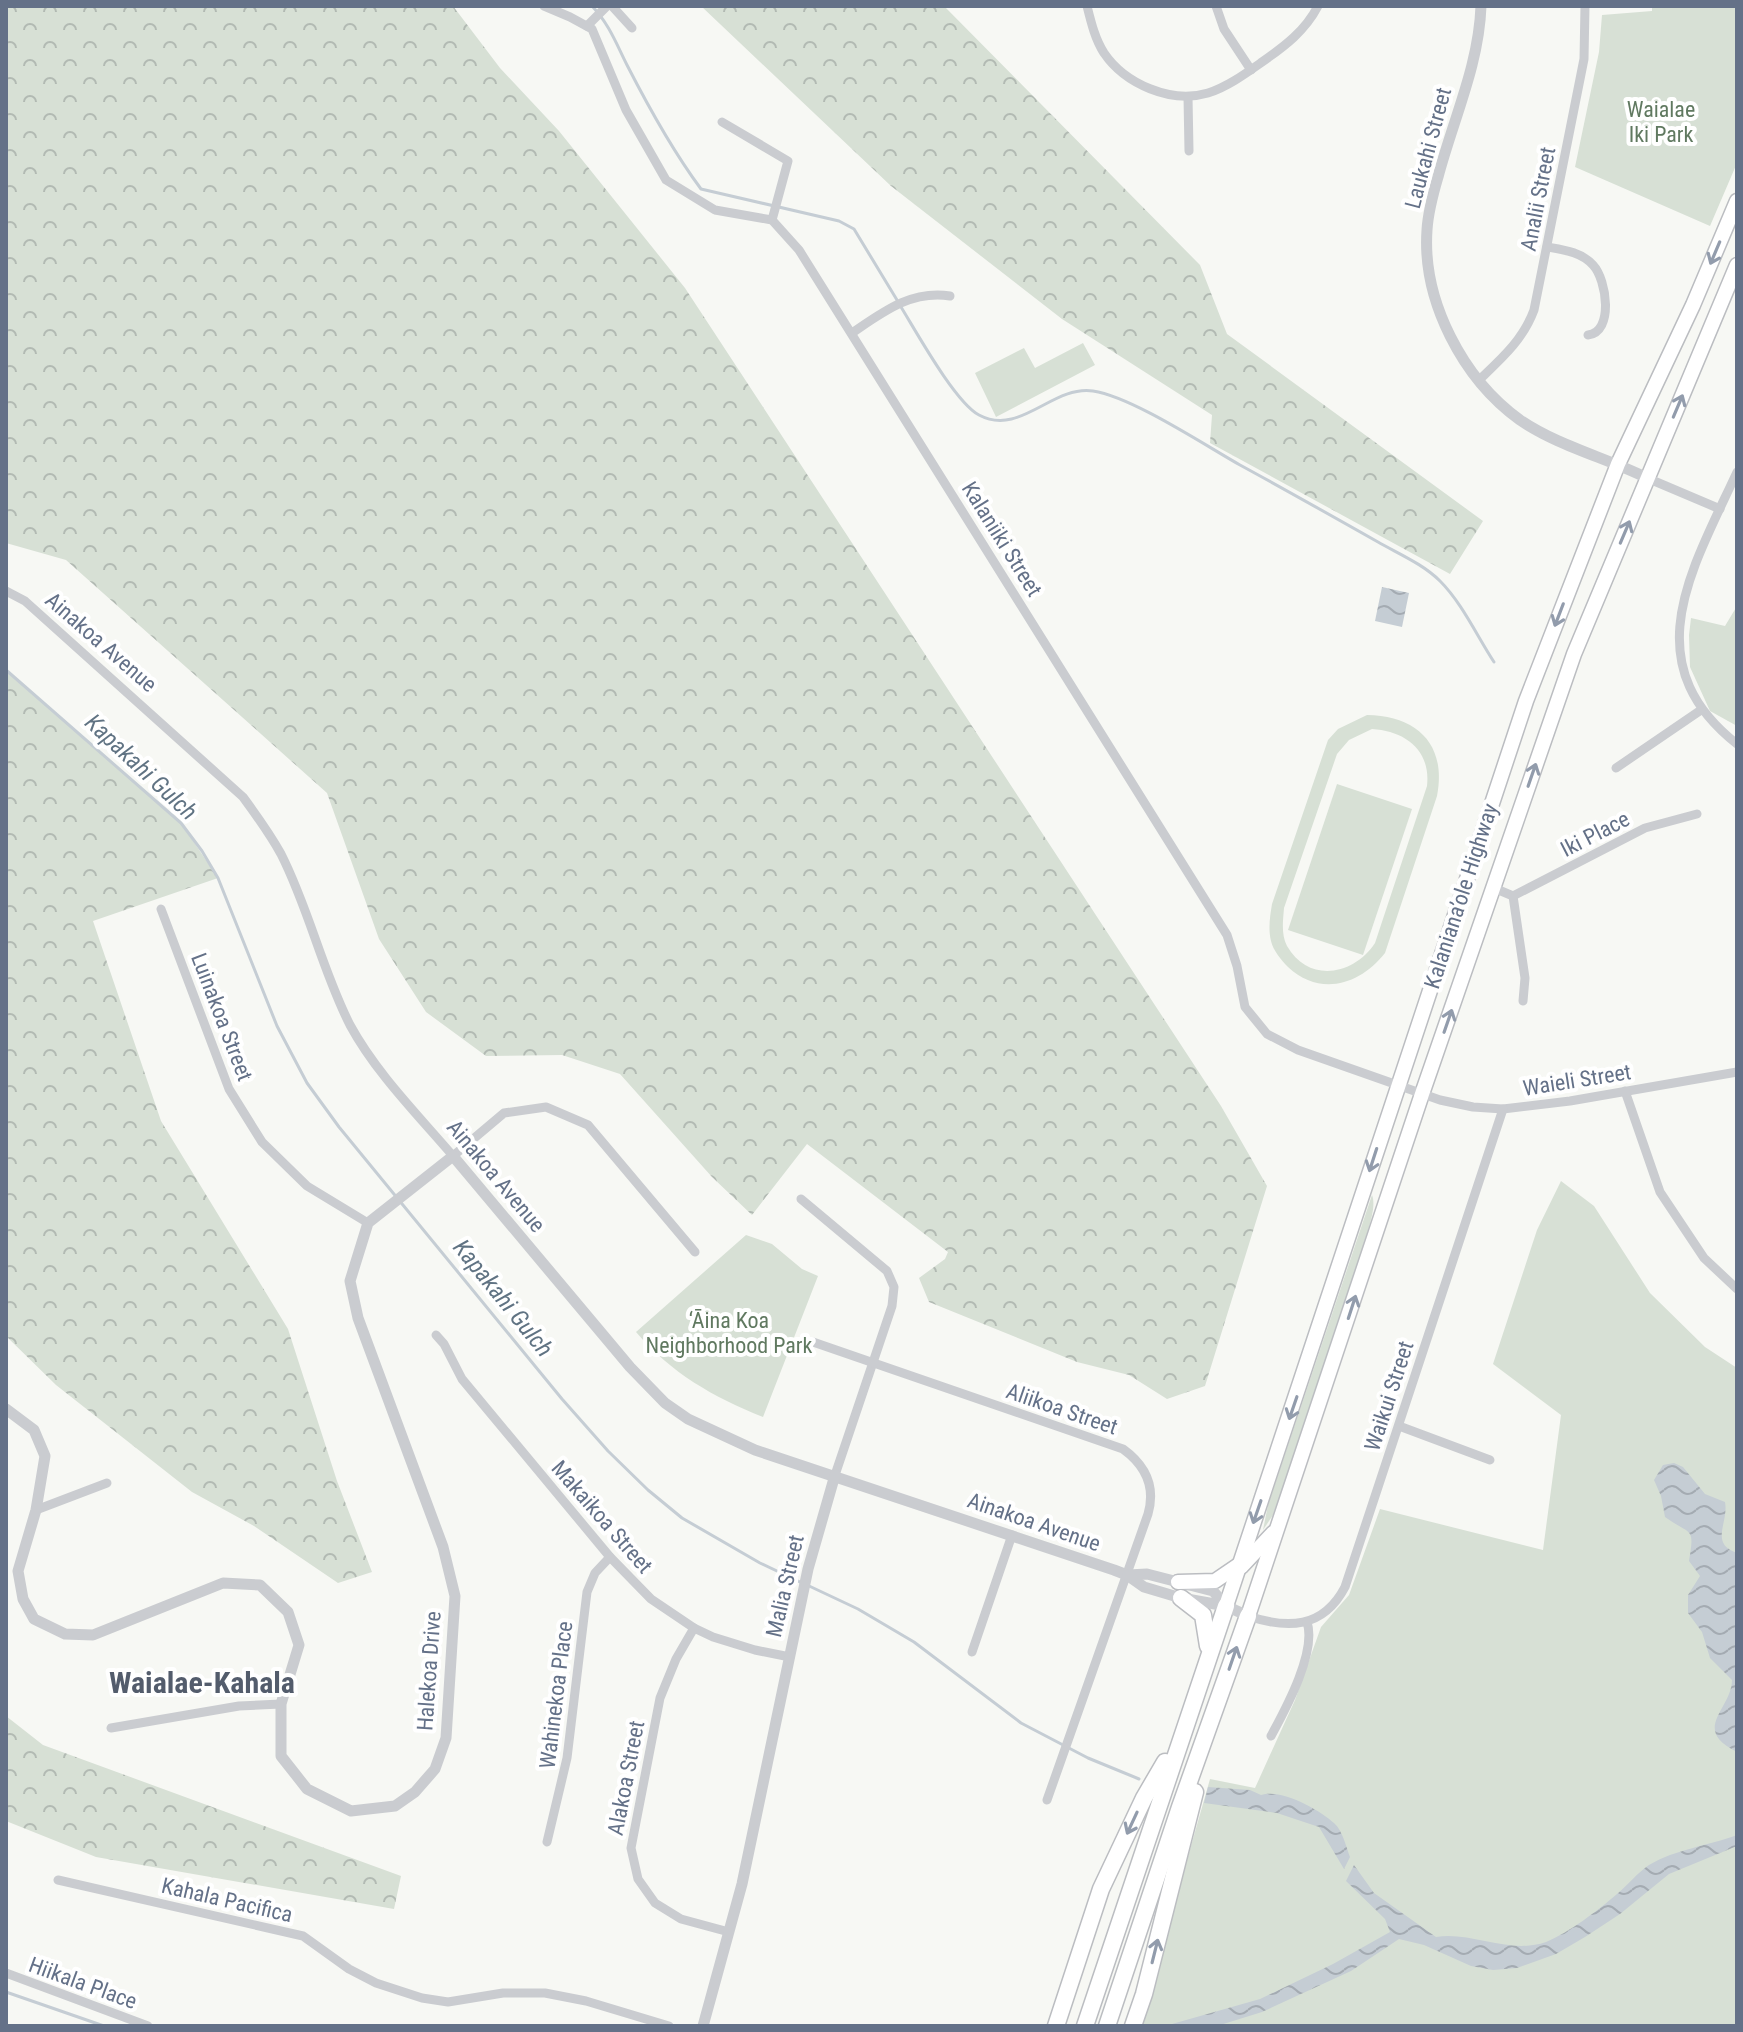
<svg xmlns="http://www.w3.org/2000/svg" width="1743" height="2032" font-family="'Roboto Condensed',sans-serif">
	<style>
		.green { fill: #d7e0d5; fill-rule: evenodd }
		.forest { fill: url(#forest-crowns) }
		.water { fill: url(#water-waves) }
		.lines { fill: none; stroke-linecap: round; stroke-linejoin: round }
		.stream { stroke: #c5cdd4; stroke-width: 3 }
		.trunk-casing { stroke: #bbbdc1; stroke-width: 17 }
		.motorway-casing { stroke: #bbbdc1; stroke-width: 19 }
		.minor { stroke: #caccd0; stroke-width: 9 }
		.tertiary { stroke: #caccd0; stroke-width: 11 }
		.trunk { stroke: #fff; stroke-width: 14 }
		.motorway { stroke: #fff; stroke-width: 16 }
		.oneway { stroke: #929cac }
		.labels { text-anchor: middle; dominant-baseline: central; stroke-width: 8; stroke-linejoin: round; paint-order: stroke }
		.park-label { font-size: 22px; fill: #607960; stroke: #fff }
		.street-label { font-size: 22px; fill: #647188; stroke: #fff }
		.water-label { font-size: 24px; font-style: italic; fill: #607383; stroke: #fff }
		.district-label { font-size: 30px; font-weight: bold; fill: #535c6c; stroke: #fff }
	</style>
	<defs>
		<pattern id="forest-crowns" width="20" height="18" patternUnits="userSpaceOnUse" patternTransform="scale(2)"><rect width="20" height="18" fill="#d7e0d5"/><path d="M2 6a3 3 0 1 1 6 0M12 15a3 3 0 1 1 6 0" fill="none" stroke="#b2bab3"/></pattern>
		<pattern id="water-waves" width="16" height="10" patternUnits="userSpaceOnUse" patternTransform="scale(2)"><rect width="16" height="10" fill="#c5cdd4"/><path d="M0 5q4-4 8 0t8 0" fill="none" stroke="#a4abb2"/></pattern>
	</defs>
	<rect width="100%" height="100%" fill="#f7f8f4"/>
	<g class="green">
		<path d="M1652,6H1737V163L1710,226L1575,167L1599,52L1602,15L1652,11Z"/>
		<path d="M1083,343L1095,365L996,417L975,373L1024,348L1035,368Z"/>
		<path d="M1737,606V726L1710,711L1690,667L1689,635L1691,618L1725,626Z"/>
		<path d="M1367,715C1417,716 1447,744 1437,796L1385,953C1360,985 1320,997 1288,967C1281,960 1273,950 1271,941C1268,929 1270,916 1272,904L1328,740L1338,729ZM1372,729C1405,731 1431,750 1427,786L1375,943C1354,975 1309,984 1287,946C1281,934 1283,921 1284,908L1337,754L1349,740Z"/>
		<path d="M1337,784L1412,809L1363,955L1288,930Z"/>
		<path d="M1561,1181L1594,1206L1650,1293L1705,1347L1737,1368V2026H1140L1210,1779L1255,1788L1295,1700L1321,1627L1349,1595L1380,1509L1543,1550L1561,1415L1493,1364L1537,1230Z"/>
		<path d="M1372,1195C1378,1210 1363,1241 1360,1259L1292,1463L1273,1515L1263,1530L1268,1505Z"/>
		<path d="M746,1235L772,1244L802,1269L818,1276L763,1417C713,1397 671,1373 636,1332Z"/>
	</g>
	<g class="forest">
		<path d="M6,6H453L500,68L559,131L685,288L1221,1106L1267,1186L1205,1386L1167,1399L1129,1375L1077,1362L929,1302L919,1278L945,1259L948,1252L807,1144L752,1215L712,1177L620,1074L562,1055L486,1056L426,1012L379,939L327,793L66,560L6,543Z"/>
		<path d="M701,6H944L1200,265L1227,334L1483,521L1450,574L1210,443L1212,415L1062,319L891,186Z"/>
		<path d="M6,670L181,823L218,878L93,921L161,1121L288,1329L337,1481L372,1572L338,1583L254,1526L192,1492L56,1385L6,1336Z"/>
		<path d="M6,1716L43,1745L401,1876L394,1909L96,1857L6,1821Z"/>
	</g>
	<g class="water">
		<path d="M1382,587L1409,593L1402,627L1375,621Z"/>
		<path d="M1674,1463L1683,1467L1705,1494L1725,1502C1729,1522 1709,1544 1737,1553V1752C1690,1729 1732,1709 1732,1680L1710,1658L1702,1632L1688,1613V1595L1700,1576L1689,1561C1695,1525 1691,1536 1665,1517L1661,1496L1654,1480L1663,1465Z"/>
		<path d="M1208,1787L1250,1790L1261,1795C1281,1788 1320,1810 1334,1823C1343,1831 1346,1847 1350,1857L1344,1869L1319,1827L1277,1813L1204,1803Z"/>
		<path d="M1737,1835V1846L1669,1874L1620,1914L1585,1937L1556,1954L1517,1968L1493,1970L1471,1966L1424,1945L1399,1939L1351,1971L1262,2012L1217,2026H1165L1260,1999L1333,1964L1390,1932L1385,1919L1346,1881L1354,1865L1374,1893L1436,1937C1472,1931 1509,1955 1546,1942C1570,1932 1597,1911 1617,1894C1628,1885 1637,1873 1649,1865C1676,1849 1708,1846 1737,1835Z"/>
	</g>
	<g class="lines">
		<g class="stream">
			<path d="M592,6C609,24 616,43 627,65C649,108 672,150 701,189L839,221L854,229L897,300"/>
			<path d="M901,307C917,333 955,402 979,415C1020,437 1052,385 1093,391C1132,397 1203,444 1240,465C1286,490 1332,516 1378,542C1399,554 1423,564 1440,581C1462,603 1477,636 1494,662"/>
			<path d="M6,670L181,823L202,851L218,878L277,1026L307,1083L339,1127L562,1399L608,1451L648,1490L682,1518L760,1563L800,1582"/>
			<path d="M807,1585L858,1609L914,1642L1021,1723L1088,1758L1139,1779"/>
			<path d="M6,1992L104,2026"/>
		</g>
		<g class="trunk-casing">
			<g id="trunk">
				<path d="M1241,1567L1273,1533"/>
				<path d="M1178,1582L1215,1581L1240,1564"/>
				<path d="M1226,1606L1526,701L1618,464L1693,305L1737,201"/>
				<path d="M1248,1616L1422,1094L1574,654L1737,265"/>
			</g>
		</g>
		<g class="motorway-casing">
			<g id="motorway">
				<path d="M1181,1598L1203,1615L1208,1646"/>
				<path d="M1056,2026L1101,1889L1144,1798L1165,1762"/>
				<path d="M1085,2026L1226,1606"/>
				<path d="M1107,2026L1180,1807L1248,1616"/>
				<path d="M1133,2026L1144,1994L1195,1792"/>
			</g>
		</g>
		<g class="minor">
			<path d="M544,6L570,17L592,29L626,110L666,180L715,210L772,220L799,250L1227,935L1237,966L1245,1007L1267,1034L1298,1050L1440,1100L1473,1107L1503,1109L1570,1101L1737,1072"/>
			<path d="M612,6L632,28"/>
			<path d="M1087,6C1091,22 1095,39 1104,53C1125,84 1171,104 1208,93C1227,87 1245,74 1262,62C1285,46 1305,31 1318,6"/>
			<path d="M1216,6L1224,29L1251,70"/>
			<path d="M587,26L607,6"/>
			<path d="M1188,97L1189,151"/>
			<path d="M722,122L788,161L772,220"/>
			<path d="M1547,247C1564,250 1581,252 1593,265C1607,280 1614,332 1588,335"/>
			<path d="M852,333C883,312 911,290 950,296"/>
			<path d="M1479,380C1501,359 1523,340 1534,310L1584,59L1585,6"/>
			<path d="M1737,472C1693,568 1633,662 1737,744"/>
			<path d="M1647,478L1720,509"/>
			<path d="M6,591L25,601L243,797C257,816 270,834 281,854C309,909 322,970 350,1025C376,1073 418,1115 453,1156L504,1113L546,1107L588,1125L695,1252"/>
			<path d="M1616,768L1701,710"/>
			<path d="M1494,888L1513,896L1645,828L1697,814"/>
			<path d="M1513,896L1525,978L1523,1001"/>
			<path d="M161,909L229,1089L262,1142L307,1186L368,1223"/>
			<path d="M1625,1091L1660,1192L1704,1258L1737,1289"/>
			<path d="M801,1199L887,1271L894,1287L892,1306L835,1475"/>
			<path d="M436,1335L444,1344L462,1379L610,1557L651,1599L694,1628L713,1637L755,1650L790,1657"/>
			<path d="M813,1342L1123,1449C1145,1465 1156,1486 1148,1514L1047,1800"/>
			<path d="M1399,1426L1490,1460"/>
			<path d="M36,1510L107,1483"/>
			<path d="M1248,1616C1287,1629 1323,1629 1345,1587L1503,1109"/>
			<path d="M694,1628L676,1659L660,1698L631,1848L638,1879L655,1903L681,1919L729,1932"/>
			<path d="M972,1652L1012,1535"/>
			<path d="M111,1728L239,1706L281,1704"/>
			<path d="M1271,1736C1285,1710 1317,1652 1307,1622"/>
			<path d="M547,1842L567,1758L587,1592L595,1573L610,1557"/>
			<path d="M58,1880L303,1936L349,1969L376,1983L422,1998L448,2002L503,1993H545L586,2001L669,2026"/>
			<path d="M6,1973L148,2026"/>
		</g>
		<g class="tertiary">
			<path d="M1481,6C1479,65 1453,120 1438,177C1433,194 1428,212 1427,230C1422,301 1463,379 1520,420C1558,446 1607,458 1647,478"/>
			<path d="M6,1409L34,1430L45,1456L36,1510L18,1571L23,1599L34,1619L65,1634L93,1635L223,1583L260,1585L288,1612L299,1645L281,1704V1756L307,1789L351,1811L395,1806L415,1792L435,1769L446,1738L455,1596L443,1547L358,1318L350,1281L368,1223L453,1156L630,1367L665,1403L688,1419L755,1450L1114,1570L1127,1575L1144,1587L1181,1598L1226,1606L1248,1616"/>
			<path d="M1128,1575L1147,1574L1213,1591L1226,1606"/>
			<path d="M703,2026L742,1884L808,1569L835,1475"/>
		</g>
		<use href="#trunk" class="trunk"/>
		<use href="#motorway" class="motorway"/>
	</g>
	<defs><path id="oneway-shaft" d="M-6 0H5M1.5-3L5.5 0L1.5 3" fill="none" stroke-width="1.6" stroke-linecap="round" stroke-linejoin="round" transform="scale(2)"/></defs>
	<g class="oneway">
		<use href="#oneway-shaft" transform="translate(1715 253) rotate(113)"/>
		<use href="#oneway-shaft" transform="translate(1678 406) rotate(-67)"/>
		<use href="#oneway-shaft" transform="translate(1625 532) rotate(-67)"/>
		<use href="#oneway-shaft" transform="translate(1559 615) rotate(111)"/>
		<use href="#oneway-shaft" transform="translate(1532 775) rotate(-71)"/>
		<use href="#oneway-shaft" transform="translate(1448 1021) rotate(-71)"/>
		<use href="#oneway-shaft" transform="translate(1373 1160) rotate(108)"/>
		<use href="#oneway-shaft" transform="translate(1352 1307) rotate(-72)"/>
		<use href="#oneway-shaft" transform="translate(1293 1408) rotate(109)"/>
		<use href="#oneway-shaft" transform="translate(1257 1512) rotate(109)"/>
		<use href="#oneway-shaft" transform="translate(1233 1658) rotate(-71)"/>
		<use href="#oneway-shaft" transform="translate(1132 1823) rotate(115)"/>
		<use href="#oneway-shaft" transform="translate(1155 1951) rotate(-76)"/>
	</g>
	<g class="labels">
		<g class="park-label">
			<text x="1661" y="109">Waialae<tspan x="1661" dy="25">Iki Park</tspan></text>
			<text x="729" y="1320">‘Āina Koa<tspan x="729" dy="25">Neighborhood Park</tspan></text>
		</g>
		<g class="street-label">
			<text transform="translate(1428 148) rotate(-75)">Laukahi Street</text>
			<text transform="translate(1538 199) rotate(-79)">Analii Street</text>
			<text transform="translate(1002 539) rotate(58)">Kalaniiki Street</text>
			<text transform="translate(101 642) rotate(41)">Ainakoa Avenue</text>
			<text transform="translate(1595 834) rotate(-27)">Iki Place</text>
			<text transform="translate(1461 896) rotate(-72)">Kalaniana’ole Highway</text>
			<text transform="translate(222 1017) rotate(69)">Luinakoa Street</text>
			<text transform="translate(1577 1080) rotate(-9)">Waieli Street</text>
			<text transform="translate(496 1176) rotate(50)">Ainakoa Avenue</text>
			<text transform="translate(1389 1396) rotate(-72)">Waikui Street</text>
			<text transform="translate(1062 1409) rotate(19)">Aliikoa Street</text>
			<text transform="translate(602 1517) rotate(49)">Makaikoa Street</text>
			<text transform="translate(1034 1522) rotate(19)">Ainakoa Avenue</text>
			<text transform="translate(785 1586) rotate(-77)">Malia Street</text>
			<text transform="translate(429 1671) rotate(-86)">Halekoa Drive</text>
			<text transform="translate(556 1695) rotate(-83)">Wahinekoa Place</text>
			<text transform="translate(626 1778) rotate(-79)">Alakoa Street</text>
			<text transform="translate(227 1900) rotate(13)">Kahala Pacifica</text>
			<text transform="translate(83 1983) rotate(20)">Hiikala Place</text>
		</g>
		<g class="water-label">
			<text transform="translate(141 767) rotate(43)">Kapakahi Gulch</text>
			<text transform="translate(503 1298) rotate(51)">Kapakahi Gulch</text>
		</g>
		<g class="district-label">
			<text x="202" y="1682">Waialae-Kahala</text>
		</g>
	</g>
	<rect width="1743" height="2032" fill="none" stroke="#647188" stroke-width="16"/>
</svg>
